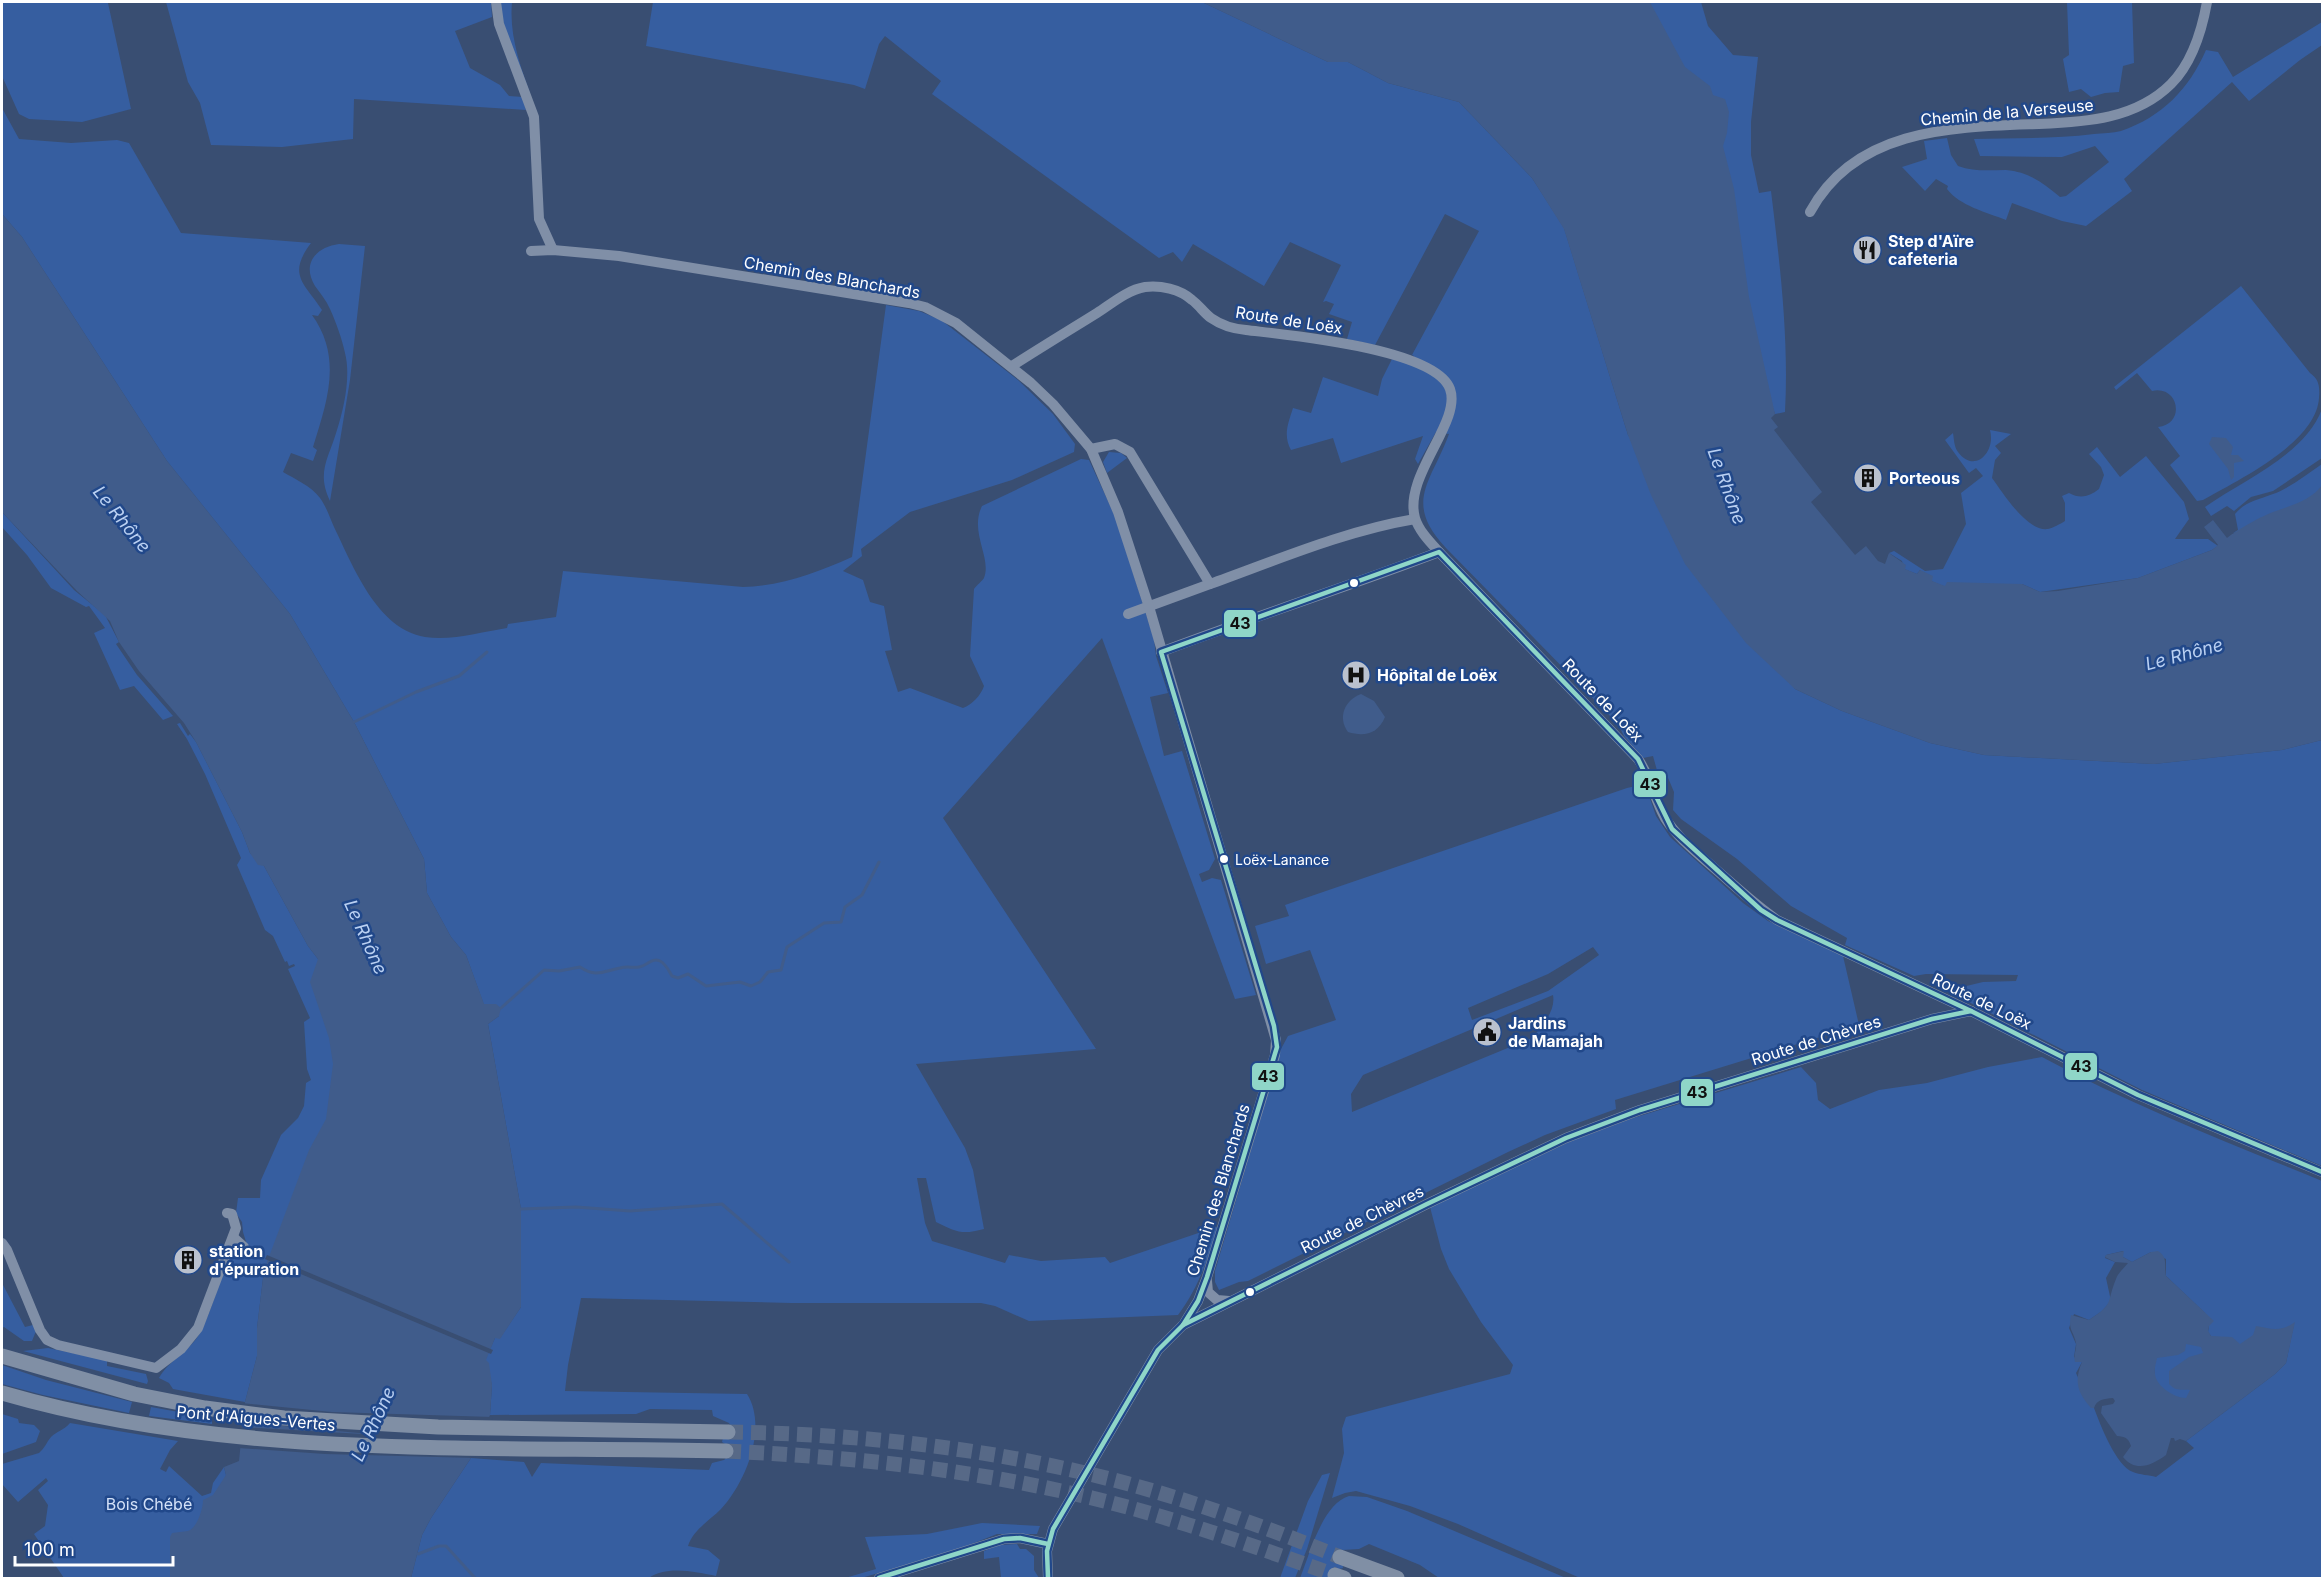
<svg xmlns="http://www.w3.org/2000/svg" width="2324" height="1580" font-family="Inter,sans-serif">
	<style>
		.green { fill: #365ea0; fill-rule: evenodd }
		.water { fill: #405c8b; fill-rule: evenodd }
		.pier { fill: #394e72 }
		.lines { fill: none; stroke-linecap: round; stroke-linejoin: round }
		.stream { stroke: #405c8b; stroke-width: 3 }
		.highway-tunnel { stroke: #576987; stroke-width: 15; stroke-dasharray: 15 8; stroke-linecap: butt }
		.minor { stroke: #808fa7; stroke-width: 10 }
		.highway { stroke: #808fa5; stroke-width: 15 }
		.minor-bridge { stroke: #808fa7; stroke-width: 10 }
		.bus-1-casing { stroke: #21488a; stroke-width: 9 }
		.bus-1 { stroke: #8fd6c8; stroke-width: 4.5 }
		.bus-dot { fill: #fff; stroke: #21488a; stroke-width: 2 }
		.labels { text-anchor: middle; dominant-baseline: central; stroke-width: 5; stroke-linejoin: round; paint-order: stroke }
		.bus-label { font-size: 14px; fill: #fff; stroke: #21488a; text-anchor: start }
		.street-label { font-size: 16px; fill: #fff; stroke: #21488a }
		.poi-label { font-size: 16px; font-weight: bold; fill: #fff; stroke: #21488a; text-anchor: start }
		.park-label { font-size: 16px; fill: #d3e1f8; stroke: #21488a }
		.water-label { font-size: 18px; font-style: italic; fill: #bad0f2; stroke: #21488a }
		.line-badge { stroke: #21488a; stroke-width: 2 }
		.pale-badge-label { font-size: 16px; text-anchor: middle; font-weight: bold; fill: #111 }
	</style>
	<rect width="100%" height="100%" fill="#394e72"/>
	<g class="green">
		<path d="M2,2H117L108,3L131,109L82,122L29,119L19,114L2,76Z"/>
		<path d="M166,2H491L492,17L455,31L470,68L500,85L509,96L523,97L526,110L354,99L353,139L282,147L211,145L200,103L188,82Z"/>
		<path d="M499,2H512C509,35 520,65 531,96L507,39Z"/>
		<path d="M653,2H1202L1328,62H1348L1388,83L1459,102L1532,178L1564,228L1628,435L1795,689L1842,711L1930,743L1984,755L2154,764L2282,750L2322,740V1166L2142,1090L1955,995L1958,988L1983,982L2016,981L2018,975L1926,974L1914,976L1845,945L1847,938L1791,906L1737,859L1681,819L1673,810L1674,792L1666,773L1658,774L1653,756L1643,758L1624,736L1618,724L1446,548C1403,502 1431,483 1449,434L1436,432L1418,464L1415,459L1423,436L1341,463L1333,438L1291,450C1283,435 1288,424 1293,408L1311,413L1323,377L1378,396L1382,379L1392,359L1410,364L1414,356L1412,355L1479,231L1445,214L1375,345L1347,339L1352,322L1329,314L1334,304L1326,301L1323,302L1341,265L1290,242L1264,286L1193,244L1182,262L1173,252L1159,258L932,94L941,81L885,36L879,44L865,89L854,85L646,46Z"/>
		<path d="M1636,2H1701L1708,26L1733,55L1758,57L1751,122V155L1759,193L1771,191C1780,264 1789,339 1785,412L1775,414Z"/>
		<path d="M2067,2H2132L2134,63L2123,66L2119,92L2105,93L2091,97L2081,89L2069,92L2063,59L2069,55Z"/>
		<path d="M2322,22V45L2300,60L2249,101L2232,82L2124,179L2132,191L2086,226L2062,221L2012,203L2006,220C1986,212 1960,206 1947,189L1948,186L1936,179L1925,191L1902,167L1927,159L1924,141L1947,138L1951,155L1958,166C1974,172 1990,170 2006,170C2029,172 2043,183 2060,197L2066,196L2109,162L2095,146L2062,157L1980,156L1974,139C2013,138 2054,139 2094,134C2103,133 2113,133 2121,131C2162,117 2189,89 2206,50L2218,52L2233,77Z"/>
		<path d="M2,108L19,139L71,143L117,140L129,143L181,233L311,243C287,275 304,283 322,310L318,316L312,315C343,358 327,402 313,447L317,450L313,461L291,453L283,472C295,479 311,486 320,498C326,506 330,518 334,527C353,566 377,629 425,637C452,641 481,632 507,628L508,624L556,617L563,571L743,587C782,586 816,573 852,557L886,305L919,311L941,320L1018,380L1053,414L1075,444L1074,452L1012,480L910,512L861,549L862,556L843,571L863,580L870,602L884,606L892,650L885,651L898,692L910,688L963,708C972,705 981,695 984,686L970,656L974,589C977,585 982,581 984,578C992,558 969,532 982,506L1081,459L1089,460L1115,516L1154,639L1156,656L1168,693L1150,697L1164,756L1182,751L1215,859L1209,870L1199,874L1202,882L1212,878L1221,880L1256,995L1235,999L1102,638L943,818L1096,1049L916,1064L965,1148L973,1170L984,1229C962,1235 956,1232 936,1222L926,1178H917L925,1223L932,1241L1005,1263L1009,1255L1041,1261L1105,1257L1110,1263L1219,1226C1208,1258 1199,1287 1178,1315L1029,1321L995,1306L981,1303H792L581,1298L568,1365L565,1391L747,1394C768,1427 746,1482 721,1509C709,1521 693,1530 688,1546L708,1550L720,1560L716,1576C697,1572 666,1565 649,1578H411L422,1535L431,1518L471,1458L524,1462L532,1477L541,1463L709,1470L712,1463L724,1460L727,1457L728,1446L722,1442L723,1438L732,1428L729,1423L713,1416L712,1410L650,1409L636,1414L490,1415L492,1385L485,1360L495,1338H500L521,1307V1209L488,1024L499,1016L484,1005L466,955L451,937L427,893L424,859L354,722L290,614L167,461L22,237L2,214Z"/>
		<path d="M339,244L365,246L350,380L330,501C316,472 329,458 337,430C344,408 351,376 345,353C342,339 336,322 330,309C326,300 320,293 315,286C301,263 317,247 339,244Z"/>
		<path d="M2241,286L2310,373C2319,379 2320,387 2319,398C2316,443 2238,480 2203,500L2197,501L2170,465L2180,456L2158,427C2186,424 2179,385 2152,391L2137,373L2116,390L2114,387Z"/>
		<path d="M2322,409V458L2273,491L2251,497L2234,511L2227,506L2211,516L2205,507C2243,480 2305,455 2322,409Z"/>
		<path d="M1990,430L2011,434L1995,446L2001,453L1995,460L1992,478C2003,493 2027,532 2048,529C2053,528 2060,524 2065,521V503L2062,496L2069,493C2080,499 2089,497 2099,489L2104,475L2101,467L2089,454L2097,447L2120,477L2146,456L2184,502L2189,519L2175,539H2208L2218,546L2212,550L2138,578L2040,592L2022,584L1946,587L1931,581L1920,570L1917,574L1904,569L1902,561L1889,553L1894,551L1925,571L1943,569L1966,524L1961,493L1983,476L1976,468L1969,473L1945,440L1953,433C1954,439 1954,447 1958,452C1974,474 1996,453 1990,430Z"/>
		<path d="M1109,452L1121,453L1127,458L1107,473L1103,462Z"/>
		<path d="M2322,464V515L2233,533L2238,530L2235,514C2246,501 2258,500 2273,494C2290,488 2307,474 2322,464Z"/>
		<path d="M2,512L74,590L105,615L119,642L116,644L137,675L173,716L163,720L134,686L120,690L94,633L105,628L89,606L86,607L51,588L27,555L2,527Z"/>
		<path d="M180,723L188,736L190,734L196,742L242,832L250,853L264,866L308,946L318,959L330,1020L339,1114L264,1270L257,1328V1356L245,1402L173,1389L169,1383L159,1378C169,1360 189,1352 200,1333C212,1310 220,1279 230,1254L247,1251V1245L243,1232L242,1222L236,1213L238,1198H260L261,1180L281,1135L298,1118L304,1106L306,1083L311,1080L307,1069L304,1022L310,1018L288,969L295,966L294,964L289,966L287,961L285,962L273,936L265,930L237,865L241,858L205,774L187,739L177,724Z"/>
		<path d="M1645,784L1656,816L1670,837L1743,903L1768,921L1843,956L1859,1025L1615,1100L1616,1109L1545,1135L1508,1152L1248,1281L1239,1282L1219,1290L1215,1282V1271L1281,1049L1288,1036L1336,1020L1310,950L1266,964L1255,926L1289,916L1285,905L1627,788ZM1593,947L1599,955L1548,991L1472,1020L1468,1008L1548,974ZM1553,995C1556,1011 1542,1026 1532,1038L1352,1112L1351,1094L1363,1075Z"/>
		<path d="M2042,1057C2133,1106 2227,1142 2322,1181V1578H1580L1458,1524L1410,1506L1356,1491L1345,1493L1332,1498L1344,1453L1342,1429L1346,1417L1510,1374L1513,1365L1481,1322L1449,1269L1441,1249L1430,1207L1569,1142L1633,1118L1801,1067L1816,1083L1818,1100L1830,1109L1879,1090L1927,1083L1988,1067ZM2123,1251V1257L2132,1262L2151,1252L2166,1259V1276L2205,1313L2209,1326L2208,1332L2211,1336L2197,1381L2194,1423L2278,1341L2277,1330L2286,1329L2294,1324L2286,1363L2275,1374L2186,1441L2194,1448L2156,1477C2149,1475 2140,1475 2133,1472C2116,1466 2100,1424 2094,1408L2091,1407L2076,1373L2082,1362L2074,1357L2076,1344L2069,1328L2074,1314L2089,1320L2102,1311L2111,1301L2106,1278L2115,1262L2105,1258L2106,1255Z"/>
		<path d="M2,1283L25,1327L33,1325L36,1331L32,1341H24L4,1327L2,1328Z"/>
		<path d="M2189,1335L2209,1353L2196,1358L2193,1388L2185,1403L2155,1385L2154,1359L2159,1353L2175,1355Z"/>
		<path d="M48,1348L107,1360V1366L146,1374L148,1381L147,1384L23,1351Z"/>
		<path d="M2,1365L46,1380L132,1402L129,1413L43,1395L2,1384Z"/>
		<path d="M151,1407L212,1418V1424L149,1416Z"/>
		<path d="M2,1414L18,1419L19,1423L34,1425L40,1431L36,1442L2,1454Z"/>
		<path d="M70,1423L178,1441L170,1450L160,1469L166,1472L169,1466L202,1496L211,1493L213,1483L224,1467L226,1475L199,1578H64L34,1534L45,1526L48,1505L38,1490L48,1481L46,1478L18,1502L2,1484V1464L39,1453C45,1448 46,1443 51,1437C57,1431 63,1431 70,1423Z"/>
		<path d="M1330,1473L1307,1549L1295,1578H1280L1308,1501L1322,1475Z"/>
		<path d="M1349,1496L1367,1497L1407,1511L1566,1578H1439L1420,1565L1369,1544L1359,1549L1342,1550L1343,1568L1339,1569L1334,1578H1300C1310,1554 1322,1504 1349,1496Z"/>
		<path d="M982,1523L1040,1526L1037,1534H997L949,1553L861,1578H845L876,1569L865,1537L927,1534Z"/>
		<path d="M1017,1544L1020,1549H1026L1034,1556V1570L1039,1578H1001L999,1557L984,1559V1551L999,1545Z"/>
	</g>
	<g class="water">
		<path d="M1202,2H1650L1685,67L1710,86L1713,95L1725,99L1729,112L1727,133L1723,146L1734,189L1749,297L1775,414L1771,418L1778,427L1774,430L1822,492L1811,502L1855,555L1866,546L1878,561L1885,564L1889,553L1906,565L1905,569L1917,574L1920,570L1933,576L1932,581L1945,586L1947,582L2022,584L2040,592L2058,591L2138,578L2212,550L2218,545L2204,527L2213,520L2227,538C2233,533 2256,519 2264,516C2282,507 2310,503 2322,485V740L2282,750L2154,764L1984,755L1930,743L1842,711L1795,689L1746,643L1685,564L1651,495L1628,435L1564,229L1532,178L1459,102L1388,83L1348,62H1328Z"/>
		<path d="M2,214L22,237L167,461L290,614L354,722L424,859L427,893L451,937L466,955L484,1004H496L501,1008L499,1016L488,1024L521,1209V1307L500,1339L495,1338L486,1360L489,1363L492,1385L490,1415L471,1458L431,1518L422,1535L411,1578H170V1537L172,1533C177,1532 183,1532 188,1531C197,1528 203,1509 203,1500L213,1495L226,1475L224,1467L239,1461L245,1402L257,1356V1328L264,1270L309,1150L326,1119L333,1064L329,1038L310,982L318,959L308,946L264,866L258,865L250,853L242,832L196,742L184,723L139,671L119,642L110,621L77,591L2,512Z"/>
		<path d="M2212,437L2226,438L2233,447L2231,455H2238L2244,461L2234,463V477L2231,480L2228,469L2209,444Z"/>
		<path d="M1361,694L1374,701L1385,717C1378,734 1364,737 1348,732C1337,717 1345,700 1361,694Z"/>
		<path d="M2124,1251L2123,1257L2132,1262L2151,1252L2158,1251C2168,1257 2164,1265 2166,1276L2214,1321L2209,1326L2208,1331L2211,1336L2232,1337L2240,1344L2253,1335L2256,1326C2272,1329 2281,1332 2295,1322L2286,1363L2275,1374L2186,1441L2180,1439L2175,1441L2174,1438H2171L2166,1455C2152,1465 2136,1473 2123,1457L2131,1446C2128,1437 2125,1437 2117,1436L2101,1413L2102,1406L2113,1404L2115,1401L2113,1398C2104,1399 2097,1399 2094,1408H2091C2077,1392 2074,1381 2082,1362H2075C2073,1355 2077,1350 2076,1343C2073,1329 2068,1331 2071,1315L2089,1320C2115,1303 2106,1303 2116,1279C2118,1273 2124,1268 2128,1263L2115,1262L2105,1257L2106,1255ZM2186,1344L2201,1347L2203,1353L2189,1357L2169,1371V1384C2177,1392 2181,1389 2190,1390L2186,1398C2174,1398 2156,1386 2155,1374C2154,1369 2156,1363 2157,1358L2178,1355L2185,1351Z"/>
	</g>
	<g class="pier">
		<path d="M267,1255L493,1350L491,1354L265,1259Z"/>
		<path d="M242,1403L332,1412L493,1417L475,1458L325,1454L238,1448L240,1427L380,1435L240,1422Z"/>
	</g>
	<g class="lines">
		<g class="stream">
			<path d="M354,722L416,692L459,676L487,652"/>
			<path d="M501,1008L544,970L559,971L580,967C596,978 604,971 620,968C626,966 633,968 639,967C647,966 652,957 660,961C666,964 669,971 672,976L678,978L688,974L706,986L740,982L751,986L760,982L768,972L781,970L787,947L824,923L841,922L845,907L862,895L879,862"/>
			<path d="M521,1209L576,1207L630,1211L722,1204L789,1262"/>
			<path d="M418,1554L439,1546H446L475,1578"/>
		</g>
		<g class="highway-tunnel">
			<path d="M728,1432C864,1434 998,1449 1129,1484C1201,1504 1271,1529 1340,1557"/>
			<path d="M726,1451C850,1457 971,1469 1092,1498C1175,1518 1254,1546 1335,1575"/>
		</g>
		<g class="minor">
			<path d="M496,2L499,24L534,117L539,219L553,250"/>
			<path d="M1810,212C1856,127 1955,127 2039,124C2086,122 2136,119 2171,84C2192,63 2202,30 2207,2"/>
			<path d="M531,251L553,250L619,256L909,303L925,307L956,323L1031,383L1053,404L1091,449L1118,512L1148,604"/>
			<path d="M1012,366C1040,348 1068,331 1097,313C1111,304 1127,290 1145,287C1160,285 1180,289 1192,300C1199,305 1204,313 1211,318C1221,325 1234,329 1246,330C1286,335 1435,348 1450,389C1462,422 1403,476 1415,518C1419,531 1430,542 1439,552L1638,759C1651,777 1654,799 1665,818C1677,837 1696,852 1713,867C1734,885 1754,904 1777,920L1971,1011L2138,1095L2322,1172"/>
			<path d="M1091,449L1115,444L1130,452L1210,584C1277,560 1344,531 1415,519"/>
			<path d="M1150,610L1276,1040L1275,1055L1207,1277L1198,1301L1185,1322"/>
			<path d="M1128,614L1210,584"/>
			<path d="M1161,652C1253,617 1347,587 1439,552"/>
			<path d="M233,1237L244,1247"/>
			<path d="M2,1243L7,1250L40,1330L47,1340L58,1345L156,1368L181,1349L198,1328L236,1228L232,1214L227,1213"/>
			<path d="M1207,1281L1208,1292L1217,1300L1229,1301"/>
			<path d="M879,1578L1004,1539L1020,1538L1048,1544"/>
			<path d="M1048,1578L1047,1551L1053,1529L1158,1350L1183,1325L1427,1204L1566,1138L1640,1110L1932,1019L1971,1011"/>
		</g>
		<g class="highway">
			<path d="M2,1356L134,1394L205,1408L284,1418L438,1427L728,1432"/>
			<path d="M2,1393C236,1461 485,1445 726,1451"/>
			<path d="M1340,1557L1397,1578"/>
			<path d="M1335,1575L1344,1578"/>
		</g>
		<path class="minor-bridge" d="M1148,604L1150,610"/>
		<g class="bus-1-casing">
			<g id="bus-1">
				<path d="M1183,1325L1198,1301L1207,1277L1277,1047L1274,1026L1161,652L1439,552L1638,759L1672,829L1761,910L1777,920L1971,1011L2138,1095L2322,1172"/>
				<path d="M879,1578L1004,1539L1020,1538L1048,1544"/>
				<path d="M1048,1578L1047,1551L1053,1529L1158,1350L1183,1325L1427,1204L1566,1138L1640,1110L1932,1019L1971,1011"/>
			</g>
		</g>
		<use href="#bus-1" class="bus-1"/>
	</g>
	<defs>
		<g id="restaurant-disc" transform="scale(1.5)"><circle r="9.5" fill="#bac1ce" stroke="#21488a"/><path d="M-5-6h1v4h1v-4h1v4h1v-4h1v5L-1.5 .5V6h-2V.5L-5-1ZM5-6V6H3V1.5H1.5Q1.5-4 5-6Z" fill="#111"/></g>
		<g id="building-disc" transform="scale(1.5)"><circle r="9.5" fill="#bac1ce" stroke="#21488a"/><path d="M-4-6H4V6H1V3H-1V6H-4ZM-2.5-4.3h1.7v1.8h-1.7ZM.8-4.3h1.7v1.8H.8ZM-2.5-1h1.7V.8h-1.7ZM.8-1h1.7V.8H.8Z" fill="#111"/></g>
		<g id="hospital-disc" transform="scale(1.5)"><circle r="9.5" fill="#bac1ce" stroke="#21488a"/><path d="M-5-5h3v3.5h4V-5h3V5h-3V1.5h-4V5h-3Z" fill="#111"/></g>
		<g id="civic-disc" transform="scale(1.5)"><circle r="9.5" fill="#bac1ce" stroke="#21488a"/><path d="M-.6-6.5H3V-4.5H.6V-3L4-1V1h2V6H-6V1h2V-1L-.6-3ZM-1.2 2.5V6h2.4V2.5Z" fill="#111"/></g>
	</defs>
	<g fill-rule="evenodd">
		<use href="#restaurant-disc" x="1867" y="250"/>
		<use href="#building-disc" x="1868" y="478"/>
		<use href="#hospital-disc" x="1356" y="675"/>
		<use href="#civic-disc" x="1487" y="1032"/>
		<use href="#building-disc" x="188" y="1260"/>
	</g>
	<g class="bus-dot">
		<circle cx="1354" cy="583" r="5"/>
		<circle cx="1224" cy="859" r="5"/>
		<circle cx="1250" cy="1292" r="5"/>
	</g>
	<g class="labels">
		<g class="bus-label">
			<text x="1235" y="859">Loëx-Lanance</text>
		</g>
		<g class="street-label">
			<text transform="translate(2007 112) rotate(-5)">Chemin de la Verseuse</text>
			<text transform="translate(832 277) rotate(10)">Chemin des Blanchards</text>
			<text transform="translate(1289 320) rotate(9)">Route de Loëx</text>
			<text transform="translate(1603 700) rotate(46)">Route de Loëx</text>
			<text transform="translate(1982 1001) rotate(26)">Route de Loëx</text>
			<text transform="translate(1816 1040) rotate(-17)">Route de Chèvres</text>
			<text transform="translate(1218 1190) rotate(-73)">Chemin des Blanchards</text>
			<text transform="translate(1362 1219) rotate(-26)">Route de Chèvres</text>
			<text transform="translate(256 1418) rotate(5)">Pont d'Aigues-Vertes</text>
		</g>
		<g class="poi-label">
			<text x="1888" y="241">Step d'Aïre<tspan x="1888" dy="18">cafeteria</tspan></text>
			<text x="1889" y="478">Porteous</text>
			<text x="1377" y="675">Hôpital de Loëx</text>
			<text x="1508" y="1023">Jardins<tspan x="1508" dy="18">de Mamajah</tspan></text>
			<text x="209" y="1251">station<tspan x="209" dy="18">d'épuration</tspan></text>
		</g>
		<g class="park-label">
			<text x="149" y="1504">Bois Chébé</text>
		</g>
		<g class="water-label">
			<text transform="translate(1727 486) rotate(70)">Le Rhône</text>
			<text transform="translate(122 519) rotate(51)">Le Rhône</text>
			<text transform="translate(2184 654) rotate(-15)">Le Rhône</text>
			<text transform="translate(366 937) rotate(66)">Le Rhône</text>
			<text transform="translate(373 1424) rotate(-65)">Le Rhône</text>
		</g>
	</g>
	<g class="line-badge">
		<rect x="1223" y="609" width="34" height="29" rx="6" fill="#8fd6c8"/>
		<rect x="1633" y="770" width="34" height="28" rx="6" fill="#8fd6c8"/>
		<rect x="2064" y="1052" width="34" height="29" rx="6" fill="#8fd6c8"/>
		<rect x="1251" y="1062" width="34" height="29" rx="6" fill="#8fd6c8"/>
		<rect x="1680" y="1078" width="34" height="29" rx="6" fill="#8fd6c8"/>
	</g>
	<g class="pale-badge-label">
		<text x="1240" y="629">43</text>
		<text x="1650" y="790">43</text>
		<text x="2081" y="1072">43</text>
		<text x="1268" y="1082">43</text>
		<text x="1697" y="1098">43</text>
	</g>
	<rect width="2324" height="1580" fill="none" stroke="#ffffff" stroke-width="6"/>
	<path d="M15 1556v9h158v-9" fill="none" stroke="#ffffff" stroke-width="3"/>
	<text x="24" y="1556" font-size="18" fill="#ffffff" stroke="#21488a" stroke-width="4.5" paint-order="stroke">100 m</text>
</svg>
